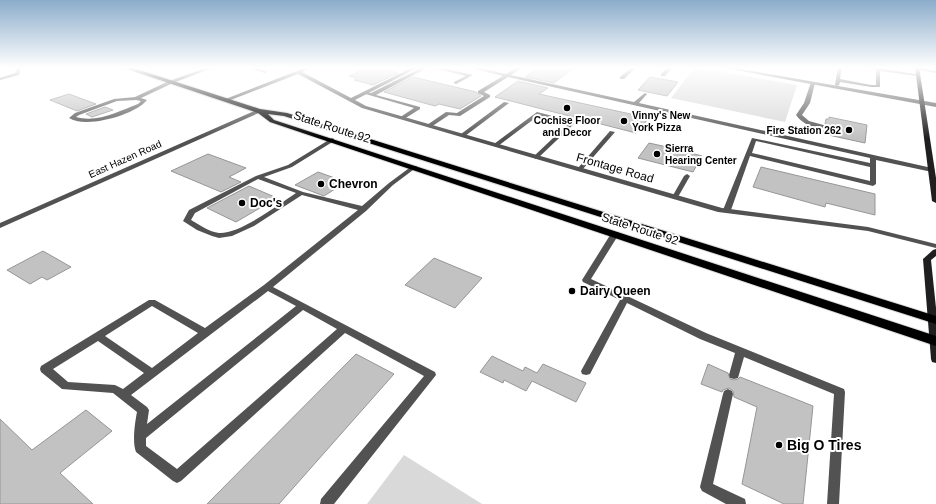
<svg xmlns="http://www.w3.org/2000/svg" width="936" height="504" font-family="Helvetica,sans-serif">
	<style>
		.green { fill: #d9d9d9 }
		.building { fill: #c2c2c2; stroke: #969696 }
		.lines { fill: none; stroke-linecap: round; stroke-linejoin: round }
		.primary-casing { stroke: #dbdbdb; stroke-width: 2 }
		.lane { fill: #525252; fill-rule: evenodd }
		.street { fill: #525252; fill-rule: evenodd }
		.secondary { fill: #1f1f1f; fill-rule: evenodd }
		.primary { fill: #000; fill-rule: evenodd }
		.poi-dot { fill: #000; stroke: #fff; stroke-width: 1.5 }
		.labels { text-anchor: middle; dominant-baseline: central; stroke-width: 4; stroke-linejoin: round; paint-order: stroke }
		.far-poi-label { font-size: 10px; font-weight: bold; fill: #000; stroke: #fff; text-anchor: start }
		.far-street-label { font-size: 10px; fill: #000; stroke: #fff }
		.street-label { font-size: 12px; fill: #000; stroke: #fff }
		.poi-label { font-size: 12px; font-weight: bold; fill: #000; stroke: #fff; text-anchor: start }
		.near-poi-label { font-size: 14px; font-weight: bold; fill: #000; stroke: #fff; text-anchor: start }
	</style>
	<rect width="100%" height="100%" fill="#fff"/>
	<g class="green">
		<path d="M695,67L797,85L785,122L671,98Z"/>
		<path d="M404,455L482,504H367Z"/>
	</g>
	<g class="building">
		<path d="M369,67H373L398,73L373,85L354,80L357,78L349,76Z"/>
		<path d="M539,67H575L554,83L525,77Z"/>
		<path d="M413,77L476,92L481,96L460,109L439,104L435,106L384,92Z"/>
		<path d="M650,77L678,82L667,96L638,90Z"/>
		<path d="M518,81L548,88L539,94L649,118L636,133L495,97Z"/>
		<path d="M69,94L96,104L77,111L50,100Z"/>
		<path d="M105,107L113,110L92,117L86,114Z"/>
		<path d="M829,117L867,125L865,143L824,134V130L828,128V125L825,124L826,119H829Z"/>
		<path d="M649,143L676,149L702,156L693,172L638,158Z"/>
		<path d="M208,154L246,168L229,177L241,182L221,192L171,171Z"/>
		<path d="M761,167L875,194V215L826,203L825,207L753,187Z"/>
		<path d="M318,172L346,182L324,196L295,185Z"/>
		<path d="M249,186L277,198L236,222L207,208Z"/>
		<path d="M43,251L71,267L47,280L42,277L30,284L7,270Z"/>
		<path d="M434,258L482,278L455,308L405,285Z"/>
		<path d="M356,354L394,374L279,504H207Z"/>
		<path d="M492,356L523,371L525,367L537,373L543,364L586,383L576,402L532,381L526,391L504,380L503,383L480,372Z"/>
		<path d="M708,364L728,373L730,379L734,380L738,379L740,377L813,406L803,504H784L742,484L757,407L734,397L733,391L729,388L723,390L722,392L701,384Z"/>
		<path d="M86,410L112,431L60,473L93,504H0V419L32,450Z"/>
	</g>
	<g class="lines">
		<g class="primary-casing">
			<path id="primary" d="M121,67H130L260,109L287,113L936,316V324L284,116L268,114L274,120L936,336V346L270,122L258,113Z"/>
		</g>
		<g class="lane">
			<path d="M13,67L21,68L19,75L0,80V78L15,73L17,70Z"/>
			<path d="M209,67H215L173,83L141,98L147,100C135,115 86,129 69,118L75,113L114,99L135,97L169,81ZM136,100L141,101L138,104C119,111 98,123 76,117L79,115L117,101Z"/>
			<path d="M246,67H253L267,72L265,73Z"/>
			<path d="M423,67H429L376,95L420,107V109L404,119L399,118L414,108L362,93L364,92L371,93Z"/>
			<path d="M430,67H438L473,75L456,84L454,83V82L466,76Z"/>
			<path d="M467,67H475L506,74L518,67H523L511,75L634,102L645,93L647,94L639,103L932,168L935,170L932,172L876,160V184L873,186L750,156L731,210L727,212L723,210L752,138L870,163V158L508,77L484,92L490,95V97L460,116L449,115L431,127H427V125L446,112L457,113L484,96L478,93V91L503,76ZM756,141L870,167V181L752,153Z"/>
			<path d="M632,67H637L624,79H620V77Z"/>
			<path d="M668,67H673L665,76H661V74Z"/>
			<path d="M838,67H842L840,79L871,85H876V70L862,67L878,68L920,75L918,76L880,71V87H871L840,82L839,85L837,86L835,85Z"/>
			<path d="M904,67H914L936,71V73Z"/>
			<path d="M811,82L815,83L810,103L802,115L809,121L827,126V128C815,129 803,125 796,115L804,103Z"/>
			<path d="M504,102L509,103L465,136H461V134Z"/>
			<path d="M537,112L576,122L538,158L536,159L533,157L569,123L538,116L498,146H494V144Z"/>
			<path d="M610,131L615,132L582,170H578V168Z"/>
			<path d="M332,138L334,139V141L292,167L264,177L303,192L362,206L389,183L412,166H416L417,167L393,185L366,211L273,287L435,372L436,375L334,504H320L321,499L424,376L345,333L181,481L177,483L173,481L136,452C132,442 135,422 137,412L113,393L62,389L41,372L40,369L41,366L149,300H155L205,328L264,285L358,210L302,195L254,226L232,236L219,238L212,236L197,230L183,221L189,210L256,176L288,165ZM258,179L296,193C278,205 240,234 219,233C209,232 200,225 191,220L195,213ZM268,291L296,306L147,424L149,410L147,407L131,395ZM152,306L198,333L152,368L105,336ZM303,310L337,329L177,469L146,446V438ZM98,341L144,373L123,389L115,385L68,382L53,369Z"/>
			<path d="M687,174L690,176L678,197L677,198H673L672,197L684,176Z"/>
			<path d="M612,232H618L619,234L591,279L706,333L844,389L845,392L839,504H827L834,394L744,357L738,378L734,379L730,378L729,375L735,353L700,339L627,303L590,374L586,375L582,374L581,371L620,300L583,282L582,280Z"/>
			<path d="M728,389L732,391L733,394L713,484L745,499L746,504H726L702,491L700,487L723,394L724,391Z"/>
		</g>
		<g class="street">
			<path d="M307,67H313L302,72L351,98L413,67H419L355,100L366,106L722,208L868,227L936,244V248L868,231L718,212L362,108L298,74L228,101L223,100Z"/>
			<path d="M719,67H729L936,103V107Z"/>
			<path d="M259,109L262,111L261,112L0,228V223Z"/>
		</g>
		<g class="secondary">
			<path d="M915,67H919L936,178V203L932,201Z"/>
			<path d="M936,249V256L931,260L936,308V363L932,362L931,359L923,259L933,250Z"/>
		</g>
		<use href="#primary" class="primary"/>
	</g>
	<linearGradient id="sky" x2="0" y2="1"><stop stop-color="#8baccb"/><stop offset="0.49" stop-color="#fff"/><stop offset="1" stop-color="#fff" stop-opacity="0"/></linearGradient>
	<rect width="936" height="138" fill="url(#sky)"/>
	<g class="poi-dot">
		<circle cx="567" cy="108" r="4"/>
		<circle cx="624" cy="121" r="4"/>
		<circle cx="849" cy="130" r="4"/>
		<circle cx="657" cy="154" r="4"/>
		<circle cx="321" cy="184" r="4"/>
		<circle cx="242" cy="203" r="4"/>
		<circle cx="572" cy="291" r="4"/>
		<circle cx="779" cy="445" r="4"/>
	</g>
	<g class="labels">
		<g class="far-poi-label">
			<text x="632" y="115">Vinny's New<tspan x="632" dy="12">York Pizza</tspan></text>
			<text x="567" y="120" text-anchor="middle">Cochise Floor<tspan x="567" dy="12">and Decor</tspan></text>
			<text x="841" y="130" text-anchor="end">Fire Station 262</text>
			<text x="665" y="148">Sierra<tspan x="665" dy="12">Hearing Center</tspan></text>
		</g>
		<g class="far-street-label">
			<text transform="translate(125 159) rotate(-24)">East Hazen Road</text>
		</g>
		<g class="street-label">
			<text transform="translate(332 127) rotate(18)">State Route 92</text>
			<text transform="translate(615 168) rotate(16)">Frontage Road</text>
			<text transform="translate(640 229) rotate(18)">State Route 92</text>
		</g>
		<g class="poi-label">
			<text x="329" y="184">Chevron</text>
			<text x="250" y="203">Doc's</text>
			<text x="580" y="291">Dairy Queen</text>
		</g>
		<g class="near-poi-label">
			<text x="787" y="445">Big O Tires</text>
		</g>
	</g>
</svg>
